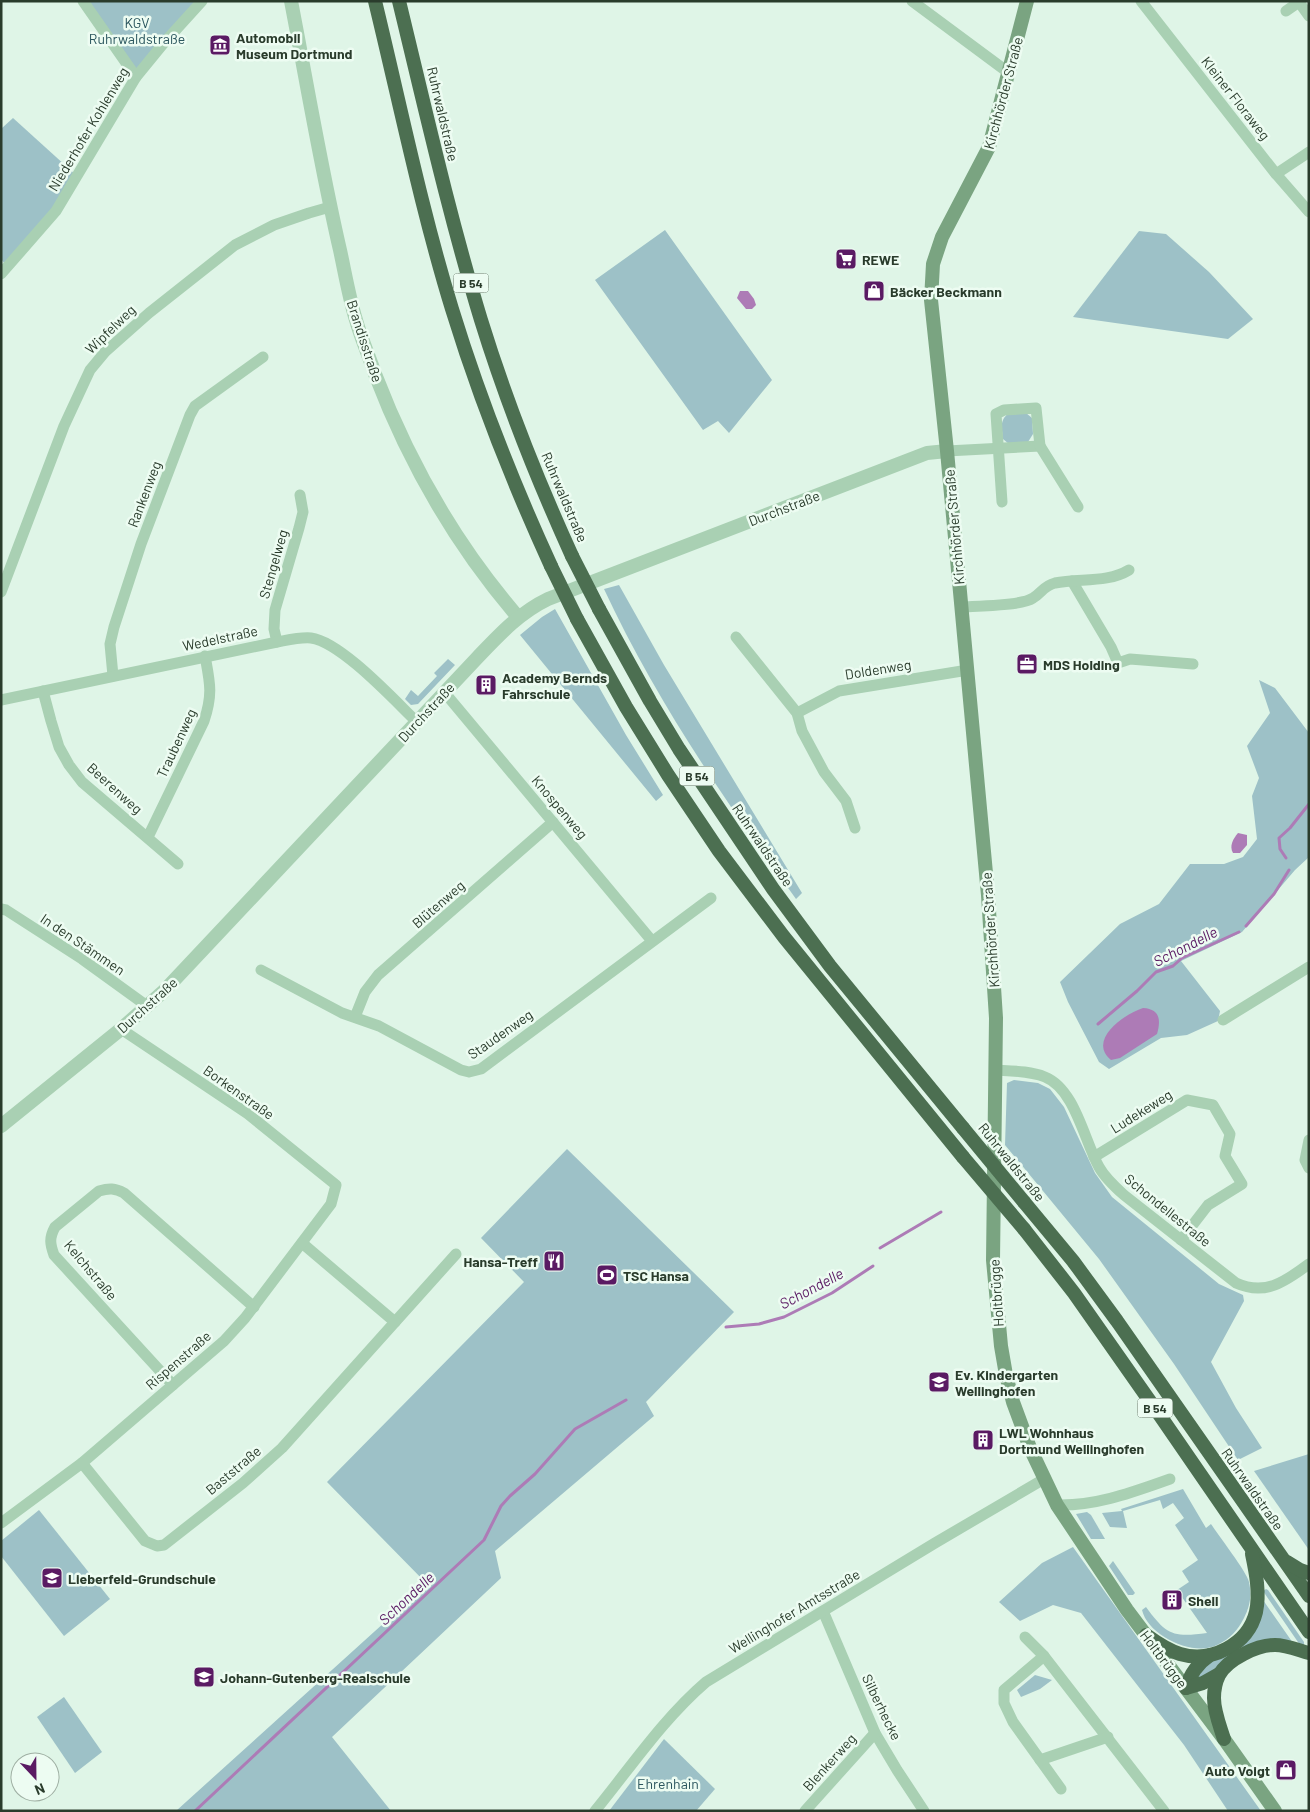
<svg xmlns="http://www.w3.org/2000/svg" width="1310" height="1812" font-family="Barlow,sans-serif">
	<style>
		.green { fill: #9dc1c7 }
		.water { fill: #ad7bb6 }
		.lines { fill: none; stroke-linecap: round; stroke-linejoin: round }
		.stream { stroke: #ad7bb6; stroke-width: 3 }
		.minor { stroke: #a9d0b3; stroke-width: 11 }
		.tertiary { stroke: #a9d0b3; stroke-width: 14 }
		.secondary { stroke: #7aa481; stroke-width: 14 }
		.trunk { stroke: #4c6f51; stroke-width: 14 }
		.trunk-bridge { stroke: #4c6f51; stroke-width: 14 }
		.labels { text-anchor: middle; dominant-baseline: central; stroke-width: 5; stroke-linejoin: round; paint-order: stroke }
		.shield { fill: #edfcf2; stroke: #647667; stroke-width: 1 }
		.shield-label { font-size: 12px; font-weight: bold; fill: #2a3c2c }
		.park-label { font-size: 14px; fill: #2a555d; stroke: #edfcf2 }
		.poi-label { font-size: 14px; font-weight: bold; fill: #2a3c2c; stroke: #edfcf2; text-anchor: start }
		.street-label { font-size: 14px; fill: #2a3c2c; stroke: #edfcf2 }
		.water-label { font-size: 15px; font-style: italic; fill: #5a1a63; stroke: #edfcf2 }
	</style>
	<rect width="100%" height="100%" fill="#dff5e7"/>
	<g class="green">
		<path d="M83,1H202L136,77Z"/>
		<path d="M13,118L77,176L8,268L1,259V129Z"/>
		<path d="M665,230L772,380L729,433L718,421L703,430L595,280Z"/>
		<path d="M1139,231L1166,234L1209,272L1253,319L1228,339L1073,317Z"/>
		<path d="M1009,413H1026L1032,418L1033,434L1028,442L1009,444L1003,439C1002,429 999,420 1009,413Z"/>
		<path d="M619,585L664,665L802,893L796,899C725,801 655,699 604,589Z"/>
		<path d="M555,609L626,735L663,795L656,801L520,635L542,617Z"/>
		<path d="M448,659L455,665L418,704L411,705L405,699L411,690L418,696L437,676L434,673Z"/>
		<path d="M1259,680L1275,688L1309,733V857L1295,870L1242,932L1181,961L1220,1011L1218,1021L1187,1035L1161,1038L1109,1069L1099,1062L1068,1002L1060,982L1120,924L1159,904L1190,864H1224L1243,857L1257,839L1252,796L1259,778L1247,746L1270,713Z"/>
		<path d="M1014,1080L1038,1083L1050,1089L1064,1107L1095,1173L1112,1197L1219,1284L1243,1295L1244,1301L1211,1362L1236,1408L1262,1448L1238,1460L1174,1364L1099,1259L1005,1145L1007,1083Z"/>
		<path d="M567,1149L734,1312L646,1402L654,1416L495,1551L501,1578L332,1737L391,1811H176L427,1584L327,1482L524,1282L481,1238Z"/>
		<path d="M1309,1454V1550L1254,1471Z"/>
		<path d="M1183,1489L1206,1528L1211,1524C1218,1535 1247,1572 1249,1582C1252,1596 1250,1606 1244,1618C1238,1630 1230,1639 1217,1645C1194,1657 1148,1636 1142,1610L1146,1607C1166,1634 1172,1638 1207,1633L1177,1590L1189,1582L1182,1571L1198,1560L1175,1525L1184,1518L1173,1503L1163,1509L1160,1500L1123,1511L1127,1528L1110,1527L1102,1513L1122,1511L1121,1509Z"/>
		<path d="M39,1510L110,1599L64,1636L1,1556V1541Z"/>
		<path d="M1087,1512L1091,1515L1105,1539H1091L1076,1514Z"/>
		<path d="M1073,1547L1261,1811H1228L1184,1745L1081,1613L1053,1605L1020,1621L999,1602L1042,1563Z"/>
		<path d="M1113,1561L1135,1593L1133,1595H1128L1109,1566Z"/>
		<path d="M1266,1589L1268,1590L1304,1642V1645H1300L1263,1591Z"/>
		<path d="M1263,1600L1293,1643L1277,1640L1218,1672L1196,1680L1199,1670L1210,1662L1227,1655Z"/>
		<path d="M1035,1675L1052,1680L1040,1689L1021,1697L1017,1690Z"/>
		<path d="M64,1697L102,1752L75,1773L37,1717Z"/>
		<path d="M664,1739L715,1789L696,1811H609Z"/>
	</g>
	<g class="water">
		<path d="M740,291H748L754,299L756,305L752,309H746L737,298Z"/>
		<path d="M1238,833L1247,835V845L1240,853H1233C1229,846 1233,839 1238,833Z"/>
		<path d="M1143,1008C1160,1009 1161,1020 1157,1034L1120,1058L1111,1060C1087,1040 1124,1014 1143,1008Z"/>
	</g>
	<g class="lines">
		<g class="stream">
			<path d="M1286,858L1280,849L1279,838L1290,828L1309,804"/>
			<path d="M1246,926L1274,894L1289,870"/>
			<path d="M1098,1024L1137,991L1156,972L1173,966L1182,958L1239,932"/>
			<path d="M880,1248L941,1212"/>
			<path d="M726,1327L759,1324L784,1317L832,1293L873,1266"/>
			<path d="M195,1811L484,1540L501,1506L510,1496L535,1474L575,1429L626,1400"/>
		</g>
		<g class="minor">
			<path d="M83,1L136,77"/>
			<path d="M912,1L1009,73"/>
			<path d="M1141,1L1276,174L1309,212"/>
			<path d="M1300,1L1299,2L1309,16"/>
			<path d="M1286,11L1299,2"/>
			<path d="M1276,174L1309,152"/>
			<path d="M1,274L56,211L136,77L163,44L202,1"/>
			<path d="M947,451L1040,446L1078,507"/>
			<path d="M1002,502L996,414L1004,410L1036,408L1040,446"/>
			<path d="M1072,581L1111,647L1118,663L1130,659L1193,664"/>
			<path d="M1,592L64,426L90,370L105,352L149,313L235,245L274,225L309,213L330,207"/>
			<path d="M961,607C977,606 1022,606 1033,598C1042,593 1043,586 1055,583C1079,578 1108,583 1129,570"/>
			<path d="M736,637L797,713L802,731L824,772L846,801L855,828"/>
			<path d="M277,642L274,629L275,610L299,528L303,512L300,495"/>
			<path d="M113,676L110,644L114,627L141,544L190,415L195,406L263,357"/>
			<path d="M43,691L51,721L59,747L69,765L82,782L178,864"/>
			<path d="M445,693L652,941"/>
			<path d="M1,700L277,642C288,640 300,637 311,638C341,642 394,700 417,722"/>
			<path d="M797,713L839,691L968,670"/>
			<path d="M148,837L204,721C213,694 210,683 205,656"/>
			<path d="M1,909L6,910L82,959L147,1006"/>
			<path d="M261,970L342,1013L379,1026L461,1070L469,1072L481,1069L711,898"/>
			<path d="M355,1017L365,992L378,975L553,822"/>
			<path d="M1223,1020L1309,967"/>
			<path d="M996,1070C1012,1071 1030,1071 1045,1077C1075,1089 1084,1140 1099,1167C1105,1178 1115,1187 1124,1195L1236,1283C1265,1296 1285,1282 1309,1264"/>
			<path d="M1309,1140L1305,1160L1309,1168"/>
			<path d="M1094,1157L1187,1100L1213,1105L1230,1134L1225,1156L1242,1184L1208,1205L1181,1240"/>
			<path d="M395,1322L456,1254"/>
			<path d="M173,1385L54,1255C50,1244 49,1238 55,1227L99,1191C109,1188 115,1188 124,1193L254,1307"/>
			<path d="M82,1463L145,1541L157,1546L164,1545L243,1483L282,1448L395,1322L302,1243"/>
			<path d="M1057,1505C1097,1506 1133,1492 1170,1479"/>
			<path d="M1,1523L82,1463L224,1341L245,1318L331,1204L336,1185L248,1114L121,1029"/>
			<path d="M823,1611L875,1733L897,1770L924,1811"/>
			<path d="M1025,1637L1044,1656L1164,1811"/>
			<path d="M1044,1656L1004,1690V1703L1013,1722L1061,1789"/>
			<path d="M1040,1760L1108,1737"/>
			<path d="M595,1811C631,1767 663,1719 706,1682L935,1543L1044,1479"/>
			<path d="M805,1811L875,1733"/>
		</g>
		<g class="tertiary">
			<path d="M291,1C307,84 321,168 340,250C345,273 349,297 356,320C361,338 369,356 375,374C409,463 456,545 518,617"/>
			<path d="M1,1126L121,1029L164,991L477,658C499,635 519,613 548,599L927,453L947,451"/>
		</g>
		<path class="secondary" d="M1027,1L989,147L942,237L933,264L931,300L947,451L988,895L996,1018L993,1260L1001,1346L1006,1375L1013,1402L1030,1448L1057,1505L1127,1610L1224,1739L1275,1811"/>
		<g class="trunk">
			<path d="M375,1C400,104 421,208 452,309C479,397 513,483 551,566"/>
			<path d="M399,1C425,108 449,215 481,320C506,401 537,479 572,556"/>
			<path d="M599,609L650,701L679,749L773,889L830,966L963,1128"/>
			<path d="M577,619L626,707L668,775L719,851L784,937L963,1157"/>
			<path d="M1024,1202L1073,1261L1117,1321L1309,1596"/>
			<path d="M1024,1229L1074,1293L1161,1417L1309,1632"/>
			<path d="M1287,1562L1300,1570L1309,1573"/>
			<path d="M1146,1635C1157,1643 1167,1650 1180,1654C1211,1663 1248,1645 1256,1612C1260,1593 1256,1573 1252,1554"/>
			<path d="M1186,1688C1190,1674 1197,1664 1210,1655"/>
			<path d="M1186,1688L1203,1683L1219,1674"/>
			<path d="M1224,1739C1220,1726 1214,1712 1214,1698C1214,1691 1216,1681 1219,1675C1228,1659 1257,1645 1275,1645C1286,1645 1298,1650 1309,1653"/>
		</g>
		<g class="trunk-bridge">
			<path d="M572,556L599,609"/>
			<path d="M551,566L577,619"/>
			<path d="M963,1128L1024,1202"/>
			<path d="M963,1157L1024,1229"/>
		</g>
	</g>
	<defs>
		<g id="museum-square" transform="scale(1.125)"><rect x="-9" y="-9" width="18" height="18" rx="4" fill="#5a1a63" stroke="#edfcf2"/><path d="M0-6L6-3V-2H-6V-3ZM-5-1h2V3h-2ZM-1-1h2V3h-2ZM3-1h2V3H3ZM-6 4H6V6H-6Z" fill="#fff"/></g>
		<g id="supermarket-square" transform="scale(1.125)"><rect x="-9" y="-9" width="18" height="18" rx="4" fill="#5a1a63" stroke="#edfcf2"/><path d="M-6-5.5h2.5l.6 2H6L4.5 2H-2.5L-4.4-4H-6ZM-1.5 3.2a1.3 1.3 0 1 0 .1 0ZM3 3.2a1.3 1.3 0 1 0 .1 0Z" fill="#fff"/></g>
		<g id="shop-square" transform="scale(1.125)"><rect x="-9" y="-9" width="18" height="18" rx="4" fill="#5a1a63" stroke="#edfcf2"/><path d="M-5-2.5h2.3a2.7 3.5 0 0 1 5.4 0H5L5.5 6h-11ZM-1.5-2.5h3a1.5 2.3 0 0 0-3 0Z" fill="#fff"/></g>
		<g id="office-square" transform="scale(1.125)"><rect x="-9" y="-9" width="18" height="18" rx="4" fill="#5a1a63" stroke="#edfcf2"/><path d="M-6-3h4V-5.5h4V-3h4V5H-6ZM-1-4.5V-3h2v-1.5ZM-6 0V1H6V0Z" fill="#fff"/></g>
		<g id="building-square" transform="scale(1.125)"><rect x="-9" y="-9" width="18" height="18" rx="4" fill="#5a1a63" stroke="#edfcf2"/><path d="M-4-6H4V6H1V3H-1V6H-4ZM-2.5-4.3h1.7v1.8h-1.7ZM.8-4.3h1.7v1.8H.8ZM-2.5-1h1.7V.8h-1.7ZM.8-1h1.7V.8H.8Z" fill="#fff"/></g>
		<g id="restaurant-square" transform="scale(1.125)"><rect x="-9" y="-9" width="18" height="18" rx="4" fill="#5a1a63" stroke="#edfcf2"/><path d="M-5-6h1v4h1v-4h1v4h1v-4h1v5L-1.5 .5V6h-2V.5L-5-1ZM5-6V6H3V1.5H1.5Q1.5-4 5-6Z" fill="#fff"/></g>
		<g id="stadium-square" transform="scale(1.125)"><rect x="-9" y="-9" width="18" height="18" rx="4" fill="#5a1a63" stroke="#edfcf2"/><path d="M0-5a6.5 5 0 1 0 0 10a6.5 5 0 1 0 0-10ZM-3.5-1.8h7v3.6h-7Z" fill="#fff"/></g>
		<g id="school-square" transform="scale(1.125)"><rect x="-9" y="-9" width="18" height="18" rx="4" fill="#5a1a63" stroke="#edfcf2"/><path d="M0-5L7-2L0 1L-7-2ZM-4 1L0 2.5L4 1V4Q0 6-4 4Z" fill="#fff"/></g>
	</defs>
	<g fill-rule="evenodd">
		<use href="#museum-square" x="220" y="45"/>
		<use href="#supermarket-square" x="846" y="259"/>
		<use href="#shop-square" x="874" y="291"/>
		<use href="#office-square" x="1027" y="664"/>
		<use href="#building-square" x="486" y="685"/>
		<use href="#restaurant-square" x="554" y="1261"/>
		<use href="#stadium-square" x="607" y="1275"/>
		<use href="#school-square" x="939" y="1382"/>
		<use href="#building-square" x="983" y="1440"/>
		<use href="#school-square" x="52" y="1578"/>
		<use href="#building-square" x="1172" y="1600"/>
		<use href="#school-square" x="204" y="1677"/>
		<use href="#shop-square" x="1286" y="1770"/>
	</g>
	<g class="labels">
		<g class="shield">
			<rect x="453.5" y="273.5" width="35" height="19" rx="4"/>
			<rect x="679.5" y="766.5" width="35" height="19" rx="4"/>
			<rect x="1137.5" y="1398.5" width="35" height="19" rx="4"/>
		</g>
		<g class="shield-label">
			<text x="471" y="283">B 54</text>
			<text x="697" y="776">B 54</text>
			<text x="1155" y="1408">B 54</text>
		</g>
		<g class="park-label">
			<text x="137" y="22">KGV<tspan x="137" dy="16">Ruhrwaldstraße</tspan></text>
			<text x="668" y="1783">Ehrenhain</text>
		</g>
		<g class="poi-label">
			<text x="236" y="37">Automobil<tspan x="236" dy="16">Museum Dortmund</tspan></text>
			<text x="862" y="259">REWE</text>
			<text x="890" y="291">Bäcker Beckmann</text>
			<text x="1043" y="664">MDS Holding</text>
			<text x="502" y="677">Academy Bernds<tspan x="502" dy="16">Fahrschule</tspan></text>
			<text x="538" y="1261" text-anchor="end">Hansa-Treff</text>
			<text x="623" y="1275">TSC Hansa</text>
			<text x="955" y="1374">Ev. Kindergarten<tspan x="955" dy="16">Wellinghofen</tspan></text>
			<text x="999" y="1432">LWL Wohnhaus<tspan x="999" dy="16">Dortmund Wellinghofen</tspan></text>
			<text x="68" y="1578">Lieberfeld-Grundschule</text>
			<text x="1188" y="1600">Shell</text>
			<text x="220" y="1677">Johann-Gutenberg-Realschule</text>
			<text x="1270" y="1770" text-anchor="end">Auto Voigt</text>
		</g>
		<g class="street-label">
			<text transform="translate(1003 93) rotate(-75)">Kirchhörder Straße</text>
			<text transform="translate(1236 98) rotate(52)">Kleiner Floraweg</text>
			<text transform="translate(443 114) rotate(77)">Ruhrwaldstraße</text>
			<text transform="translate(88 129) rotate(-59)">Niederhofer Kohlenweg</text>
			<text transform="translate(110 329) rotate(-44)">Wipfelweg</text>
			<text transform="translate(365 341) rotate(72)">Brandisstraße</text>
			<text transform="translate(144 494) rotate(-69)">Rankenweg</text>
			<text transform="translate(565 497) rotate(67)">Ruhrwaldstraße</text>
			<text transform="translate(784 508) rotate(-21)">Durchstraße</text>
			<text transform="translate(954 527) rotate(-95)">Kirchhörder Straße</text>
			<text transform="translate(273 564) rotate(-74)">Stengelweg</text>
			<text transform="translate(220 638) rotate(-12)">Wedelstraße</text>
			<text transform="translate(878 669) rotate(-9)">Doldenweg</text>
			<text transform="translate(426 712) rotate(-47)">Durchstraße</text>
			<text transform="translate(176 743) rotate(-65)">Traubenweg</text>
			<text transform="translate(115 788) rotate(42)">Beerenweg</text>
			<text transform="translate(560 807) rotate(50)">Knospenweg</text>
			<text transform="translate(763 845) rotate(56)">Ruhrwaldstraße</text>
			<text transform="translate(438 904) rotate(-41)">Blütenweg</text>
			<text transform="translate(990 930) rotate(-94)">Kirchhörder Straße</text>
			<text transform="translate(83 944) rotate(34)">In den Stämmen</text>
			<text transform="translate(147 1005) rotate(-42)">Durchstraße</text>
			<text transform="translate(500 1034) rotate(-35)">Staudenweg</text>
			<text transform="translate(239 1092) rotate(35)">Borkenstraße</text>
			<text transform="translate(1141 1111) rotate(-32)">Ludekeweg</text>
			<text transform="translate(1012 1162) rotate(51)">Ruhrwaldstraße</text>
			<text transform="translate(1168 1210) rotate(39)">Schondellestraße</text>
			<text transform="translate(91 1270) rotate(50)">Kelchstraße</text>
			<text transform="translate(996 1293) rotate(-94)">Holtbrügge</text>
			<text transform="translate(178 1360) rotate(-41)">Rispenstraße</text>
			<text transform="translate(233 1470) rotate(-40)">Baststraße</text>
			<text transform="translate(1253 1489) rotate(55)">Ruhrwaldstraße</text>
			<text transform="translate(794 1611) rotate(-31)">Wellinghofer Amtsstraße</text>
			<text transform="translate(1164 1659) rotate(53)">Holtbrügge</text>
			<text transform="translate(882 1707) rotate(64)">Silberhecke</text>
			<text transform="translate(829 1762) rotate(-48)">Blenkerweg</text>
		</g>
		<g class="water-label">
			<text transform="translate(1185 946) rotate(-27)">Schondelle</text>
			<text transform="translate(811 1288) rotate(-28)">Schondelle</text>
			<text transform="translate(406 1598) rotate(-43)">Schondelle</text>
		</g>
	</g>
	<rect width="1310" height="1812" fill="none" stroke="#2a3c2c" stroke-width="5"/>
	<g transform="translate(35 1777) rotate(158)"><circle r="24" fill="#edfcf2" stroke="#9fafa3"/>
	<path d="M0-4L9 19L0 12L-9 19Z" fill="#5a1a63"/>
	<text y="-8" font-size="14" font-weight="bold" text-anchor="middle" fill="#2a3c2c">N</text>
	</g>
</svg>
